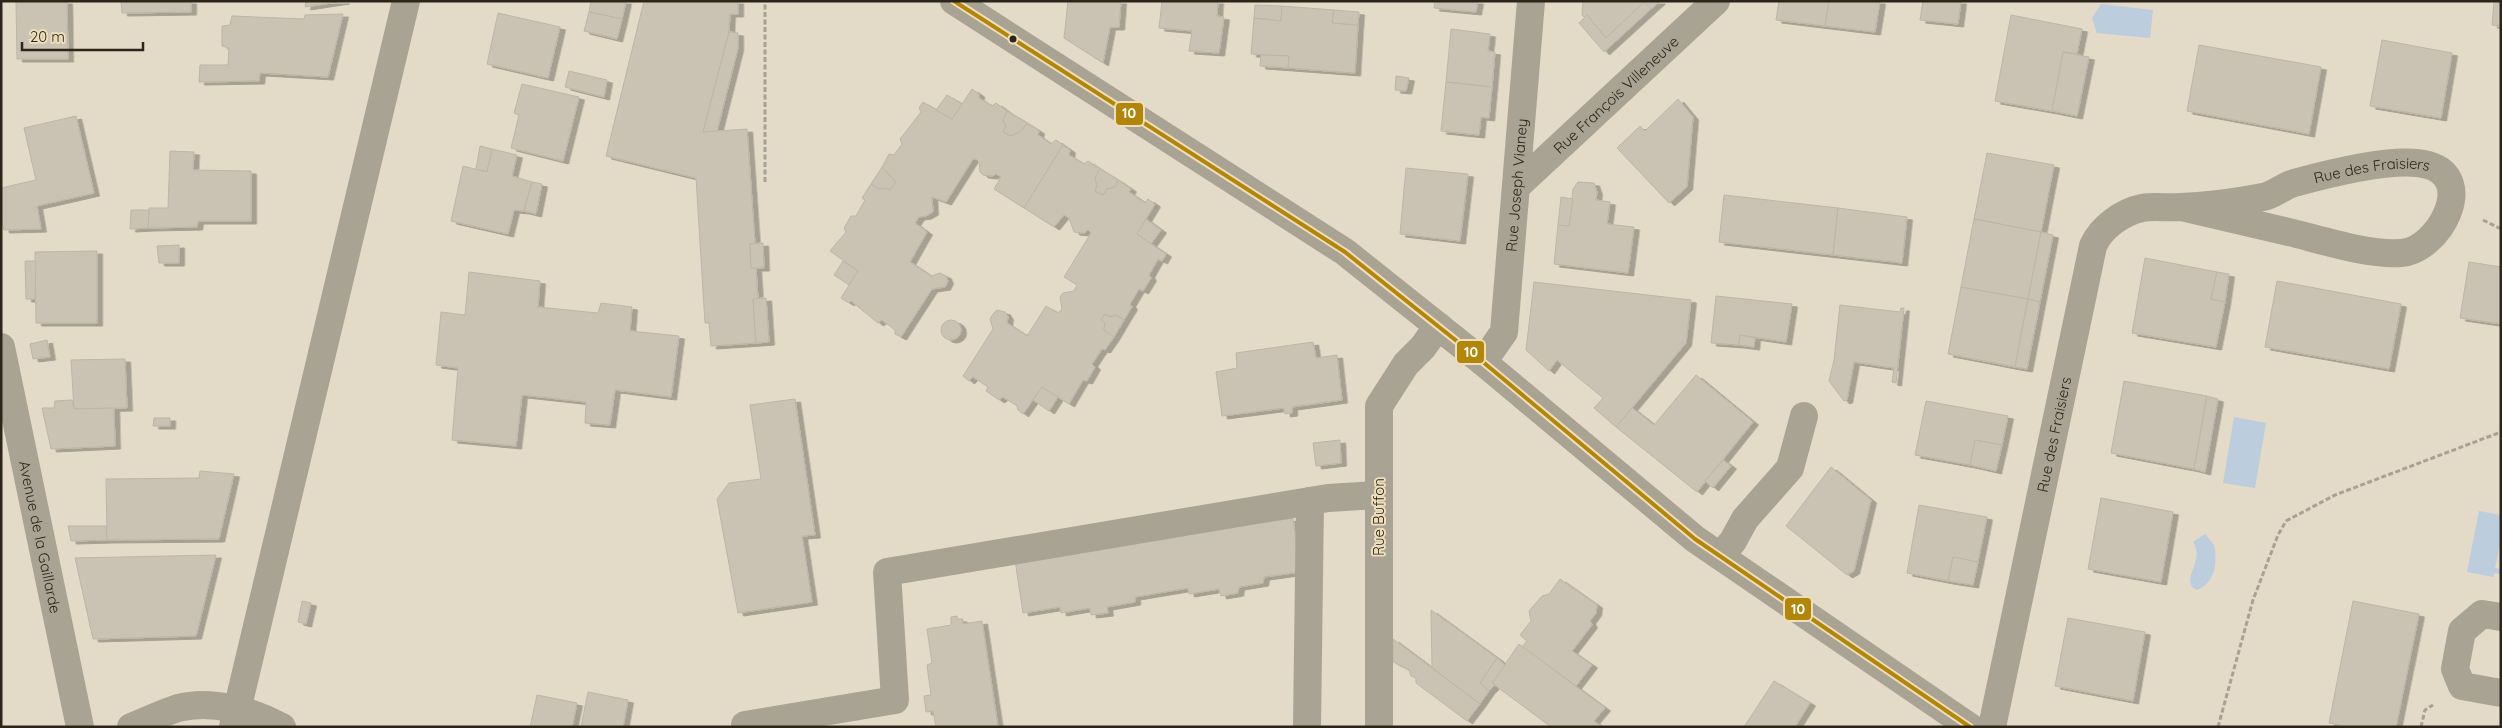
<svg xmlns="http://www.w3.org/2000/svg" width="2502" height="728" font-family="Quicksand,sans-serif">
	<style>
		.water { fill: #bccdde }
		.building { fill: #cac2b3; stroke: #bdb6a7; filter: url(#shadow) }
		.lines { fill: none; stroke-linecap: round; stroke-linejoin: round }
		.path { stroke: #a8a194; stroke-width: 3; stroke-dasharray: 5 2.5; stroke-linecap: butt }
		.minor { stroke: #a9a394; stroke-width: 28 }
		.bus-1-casing { stroke: #eedebc; stroke-width: 8 }
		.bus-1 { stroke: #b28609; stroke-width: 4 }
		.bus-dot { fill: #2c2519; stroke: #eedebc; stroke-width: 2 }
		.labels { text-anchor: middle; dominant-baseline: central; stroke-width: 4; stroke-linejoin: round; paint-order: stroke }
		.street-label { font-size: 15px; fill: #2c2519; stroke: #eedebc }
		.line-badge { stroke: #eedebc; stroke-width: 2 }
		.badge-label { font-size: 14px; text-anchor: middle; font-weight: bold; fill: #fff }
	</style>
	<defs>
		<filter id="shadow"><feDropShadow dx="5.5" dy="3" stdDeviation="0" flood-color="#0004"/></filter>
	</defs>
	<rect width="100%" height="100%" fill="#e3dac7"/>
	<g class="water">
		<path d="M2101,4L2153,10L2150,38L2097,33L2092,18Z"/>
		<path d="M2234,417L2266,423L2255,488L2223,483Z"/>
		<path d="M2479,511L2501,515V539L2495,568L2501,569V574L2495,573L2493,577L2467,572Z"/>
		<path d="M2205,534L2214,545C2218,562 2215,583 2197,590C2178,581 2206,561 2193,542Z"/>
	</g>
	<g class="building">
		<path d="M16,1H67L68,59H17Z"/>
		<path d="M121,1H191V12L122,13Z"/>
		<path d="M306,1H344L305,7Z"/>
		<path d="M591,1H626L622,19L589,12Z"/>
		<path d="M644,1H738V14H730L729,32L703,132L747,129L755,244H750L751,268H756L758,299H753L756,343L711,346L709,323H705L696,178L606,156Z"/>
		<path d="M1068,1H1121L1119,27H1110L1103,63L1064,38Z"/>
		<path d="M1162,1H1218L1217,16L1224,17L1219,53L1189,51L1192,31L1159,28Z"/>
		<path d="M1435,1H1478L1476,12L1434,8Z"/>
		<path d="M1583,1H1660L1651,9L1644,2L1606,38L1587,15L1585,18L1582,15Z"/>
		<path d="M1779,1H1829L1825,26L1776,20Z"/>
		<path d="M1829,1H1880L1875,32L1825,26Z"/>
		<path d="M1923,1H1961L1958,24L1920,20Z"/>
		<path d="M2494,1H2501V26L2492,25Z"/>
		<path d="M1644,2L1651,9L1604,52L1579,23L1587,15L1606,38Z"/>
		<path d="M1255,5L1282,6L1281,21L1254,18Z"/>
		<path d="M1282,6L1334,10L1332,23L1358,25L1355,73L1288,68L1289,56L1251,54L1254,18L1281,21Z"/>
		<path d="M1334,10L1359,12L1358,25L1332,23Z"/>
		<path d="M589,12L622,19L617,39L584,31Z"/>
		<path d="M498,13L560,27L548,78L487,64Z"/>
		<path d="M343,14L328,77L260,73L259,81L199,82L200,65H228L229,48L222,46V26L230,25L232,16L304,19L305,15Z"/>
		<path d="M2011,15L2082,29L2077,54L2063,52L2052,111L1995,101Z"/>
		<path d="M1451,29L1490,34L1488,51L1495,52L1492,87L1446,82Z"/>
		<path d="M729,32L738,33V48L717,131L703,132Z"/>
		<path d="M2382,40L2452,53L2441,118L2370,106Z"/>
		<path d="M2199,45L2321,67L2309,134L2187,111Z"/>
		<path d="M2063,52L2089,57L2077,116L2052,111Z"/>
		<path d="M1261,55L1289,56L1288,68L1260,66Z"/>
		<path d="M569,71L607,80L604,97L565,87Z"/>
		<path d="M1396,76L1409,78L1406,91L1395,90Z"/>
		<path d="M1446,82L1492,87L1489,118L1481,117L1479,135L1441,131Z"/>
		<path d="M522,84L579,97L563,161L511,148L519,115L514,113Z"/>
		<path d="M972,89L979,94V98L992,106L996,103L1007,111L1003,120L1006,127L1003,132L1011,136L1021,131L1027,123L1039,131L1038,135L1051,144L1056,140L1063,145L1024,208L994,189L1001,177L996,174L992,176L983,175L980,172L979,162L976,159H973L946,202L932,197L933,212L926,216L919,217L915,223L927,232L910,262L931,276L940,273L946,276L948,281L945,287L932,289L901,337L895,334V330L882,320L878,323L851,301L849,303L841,298L858,271L830,251L846,232L844,228L851,216H856L865,200L862,198L871,184L879,189L886,188L890,190L896,182L882,167L889,154L894,155L902,144L900,139L921,112L919,108L923,102L952,119Z"/>
		<path d="M947,95L962,104L952,119L936,110Z"/>
		<path d="M1678,99L1693,117L1687,187L1669,203L1617,148L1640,126L1645,131Z"/>
		<path d="M1007,111L1027,123L1021,131L1011,136L1003,132L1006,127L1003,120Z"/>
		<path d="M76,116L94,193L37,206L41,229L4,230L1,219V188L36,180L24,128Z"/>
		<path d="M1063,145L1070,150L1069,155L1084,164L1088,161L1100,169L1095,178L1097,186L1095,191L1103,195L1107,189L1115,187L1118,180L1131,189L1129,192L1145,203L1148,199L1155,204L1137,234L1166,254L1162,261L1158,259L1149,275L1151,278L1143,291L1139,289L1130,304L1132,307L1124,320L1116,315L1110,317L1105,314L1101,320L1105,323L1104,330L1114,337L1105,350L1102,349L1092,364L1095,367L1087,381L1083,380L1069,404L1042,387L1023,414L1018,410L1017,406L1003,397L999,400L986,391L988,387L973,377L969,381L963,376L993,329L990,319L993,314L997,310L1005,312L1008,317L1007,323L1027,336L1046,306L1058,313L1062,309L1060,297L1063,293L1074,291L1077,285L1064,277L1091,233L1088,230L1084,233L1074,232L1069,218L1064,215L1054,227L1024,208Z"/>
		<path d="M480,146L492,149L487,172L476,169Z"/>
		<path d="M492,149L517,155L512,176L532,182L524,211L514,210L508,234L451,221L463,166L487,172Z"/>
		<path d="M170,151L194,152L193,170L251,171V221H198L197,227L148,228L149,208H168Z"/>
		<path d="M1987,153L2054,165L2041,232L1974,219Z"/>
		<path d="M882,167L896,182L890,190L886,188L879,189L871,184Z"/>
		<path d="M1406,168L1468,174L1460,241L1400,234Z"/>
		<path d="M1100,169L1118,180L1115,187L1107,189L1103,195L1095,191L1097,186L1095,178Z"/>
		<path d="M532,182L542,184L536,214L524,211Z"/>
		<path d="M1578,182L1594,183L1597,192L1596,200L1610,202L1607,224L1634,227L1628,273L1554,264L1558,225L1569,226L1573,189Z"/>
		<path d="M1724,195L1838,208L1833,255L1719,242Z"/>
		<path d="M1561,197L1573,199L1569,226L1558,225Z"/>
		<path d="M1838,208L1907,217L1902,263L1833,255Z"/>
		<path d="M131,210H149L148,228L130,229Z"/>
		<path d="M1146,219L1161,230L1151,244L1137,234Z"/>
		<path d="M1974,219L2041,232L2028,299L1961,287Z"/>
		<path d="M2041,232L2053,235L2040,302L2028,299Z"/>
		<path d="M763,243L764,268H751L750,244Z"/>
		<path d="M179,245V263H159L157,246Z"/>
		<path d="M97,251V323H36L35,252Z"/>
		<path d="M2145,258L2217,272L2211,299L2225,302L2216,347L2132,333Z"/>
		<path d="M25,261H36L35,299H26Z"/>
		<path d="M843,261L858,271L849,285L834,275Z"/>
		<path d="M2469,262L2501,267V324L2460,318Z"/>
		<path d="M469,272L540,281L538,307L598,313L601,303L632,307L630,331L679,336L671,397L615,390L610,425L585,423L586,402L522,395L516,446L452,440L458,368L436,365L441,312L465,315Z"/>
		<path d="M2217,272L2229,274L2225,302L2211,299Z"/>
		<path d="M2277,281L2401,304L2389,369L2265,347Z"/>
		<path d="M1534,282L1691,300L1686,343L1616,427L1594,408L1603,398L1557,360L1549,371L1526,350Z"/>
		<path d="M1961,287L2028,299L2015,367L1948,354Z"/>
		<path d="M1716,296L1792,304L1786,342L1740,335L1739,345L1711,343Z"/>
		<path d="M766,298L769,342L756,343L753,299Z"/>
		<path d="M2028,299L2040,302L2027,369L2015,367Z"/>
		<path d="M1840,305L1900,312L1901,308H1904L1896,383L1892,382L1894,368L1854,362L1847,400L1844,401L1829,381L1834,360Z"/>
		<path d="M1105,314L1110,317L1116,315L1124,320L1114,337L1104,330L1105,323L1101,320Z"/>
		<circle cx="951" cy="330" r="10"/>
		<path d="M1740,335L1755,338L1754,347L1739,345Z"/>
		<path d="M47,340L50,357L33,359L30,344Z"/>
		<path d="M1313,342L1316,358L1337,355L1342,400L1292,407V413L1285,414L1284,408L1222,416L1216,372L1237,368L1236,353Z"/>
		<path d="M125,359L127,408L74,409L71,360Z"/>
		<path d="M1696,375L1753,422L1697,492L1616,427L1632,408L1654,425Z"/>
		<path d="M2124,381L2207,396L2194,469L2111,453Z"/>
		<path d="M1042,387L1058,397L1049,411L1033,400Z"/>
		<path d="M2207,396L2218,399L2205,472L2194,469Z"/>
		<path d="M795,399L815,535L802,536L812,602L738,613L717,499L729,483L761,479L750,405Z"/>
		<path d="M72,400L74,409L114,408L115,446L51,449L42,408H54L55,401Z"/>
		<path d="M1926,401L2008,416L2002,445L1975,440L1970,465L1915,455Z"/>
		<path d="M154,418H170V426H153Z"/>
		<path d="M1340,440L1341,463L1316,466L1313,443Z"/>
		<path d="M1975,440L2002,445L1996,471L1970,465Z"/>
		<path d="M1723,460L1731,466L1713,488L1705,481Z"/>
		<path d="M1831,467L1871,500L1854,571L1847,575L1786,526Z"/>
		<path d="M200,471L234,474L219,539L107,540L106,479L199,478Z"/>
		<path d="M2101,498L2173,512L2161,582L2088,569Z"/>
		<path d="M1919,505L1987,517L1978,562L1953,557L1948,581L1907,573Z"/>
		<path d="M1293,518L1300,572L1264,577L1263,583L1239,587L1238,593L1221,596L1219,589L1189,594L1188,588L1135,597V602L1107,607L1108,613L1091,615L1090,608L1061,613L1060,607L1023,613L1015,560Z"/>
		<path d="M68,526H106L107,540L71,541Z"/>
		<path d="M216,555L196,636L93,639L75,558Z"/>
		<path d="M1953,557L1978,562L1973,585L1948,581Z"/>
		<path d="M1560,579L1597,605L1596,613L1590,621L1592,625L1572,651L1592,665L1576,686L1522,647L1527,641L1520,635L1531,621L1529,611L1542,596L1549,594Z"/>
		<path d="M302,601L311,603L306,624L298,622Z"/>
		<path d="M2353,601L2419,614L2396,727H2349L2329,723Z"/>
		<path d="M1431,610L1497,658L1480,683L1489,691L1480,704L1432,668Z"/>
		<path d="M957,616V619H962L963,624L982,621L998,727H936L933,711L926,712L924,696L931,695L927,665L932,663L927,629L951,625V617Z"/>
		<path d="M2068,618L2145,632L2133,701L2055,686Z"/>
		<path d="M1393,639L1480,704L1467,721L1416,683V678L1411,676L1409,670L1393,662Z"/>
		<path d="M1519,644L1605,708L1594,721L1602,727H1551L1492,683Z"/>
		<path d="M1497,658L1505,665L1492,683L1495,685L1489,691L1480,683Z"/>
		<path d="M1774,681L1810,703L1795,727H1744Z"/>
		<path d="M588,692L628,700L623,727H581Z"/>
		<path d="M537,695L577,703L572,727H530Z"/>
	</g>
	<g class="lines">
		<g class="path">
			<path d="M765,182V1"/>
			<path d="M2483,220L2501,229"/>
			<path d="M2218,727L2253,600L2278,535L2286,521L2335,495L2501,432"/>
			<path d="M2421,727L2425,710L2433,705"/>
		</g>
		<g class="minor">
			<path d="M954,1L1345,252L1483,362L1695,539L1970,727"/>
			<path id="s1" d="M1516,187L1716,1"/>
			<path id="s2" d="M1,347L80,727"/>
			<path id="s3" d="M1483,362L1504,332L1531,1"/>
			<path d="M1720,556L1733,541L1745,519L1790,468L1804,416"/>
			<path d="M2501,617L2482,614L2462,631L2455,669L2462,686L2501,693"/>
			<path d="M131,727C147,721 162,713 178,708C212,699 252,711 282,727"/>
			<path d="M233,727L406,1"/>
			<path d="M746,727L745,725L895,700L887,572L1328,498L1377,495"/>
			<path d="M1307,727L1310,501"/>
			<path d="M1379,727V406L1406,364L1423,347L1438,326"/>
			<path id="s4" d="M1992,727L2093,246C2101,227 2123,212 2142,208C2154,206 2168,208 2180,207C2207,206 2237,202 2263,197C2274,195 2283,186 2294,183C2327,174 2396,156 2428,165C2478,179 2438,251 2401,253C2367,255 2325,241 2293,233C2256,224 2219,216 2182,207"/>
		</g>
		<g class="bus-1-casing">
			<path id="bus-1" d="M954,1L1345,252L1483,362L1695,539L1970,727"/>
		</g>
		<use href="#bus-1" class="bus-1"/>
	</g>
	<circle class="bus-dot" cx="1013" cy="39" r="4.5"/>
	<g class="labels">
		<g class="street-label">
			<text stroke="none"><textPath href="#s1" startOffset="136">Rue François Villeneuve</textPath></text>
			<text stroke="none"><textPath href="#s4" startOffset="791">Rue des Fraisiers</textPath></text>
			<text stroke="none"><textPath href="#s3" startOffset="184">Rue Joseph Vianey</textPath></text>
			<text stroke="none"><textPath href="#s4" startOffset="299">Rue des Fraisiers</textPath></text>
			<text transform="translate(1378 517) rotate(-90)">Rue Buffon</text>
			<text stroke="none"><textPath href="#s2" startOffset="194">Avenue de la Gaillarde</textPath></text>
		</g>
	</g>
	<g class="line-badge">
		<rect x="1115" y="102" width="29" height="24" rx="5" fill="#b28609"/>
		<rect x="1456" y="340" width="29" height="24" rx="5" fill="#b28609"/>
		<rect x="1784" y="597" width="28" height="24" rx="5" fill="#b28609"/>
	</g>
	<g class="badge-label">
		<text x="1129" y="118">10</text>
		<text x="1471" y="357">10</text>
		<text x="1798" y="614">10</text>
	</g>
	<rect width="2502" height="728" fill="none" stroke="#2c2519" stroke-width="5"/>
	<path d="M22 42v8h121v-8" fill="none" stroke="#2c2519" stroke-width="2.5"/>
	<text x="30" y="42" font-size="15" fill="#2c2519" stroke="#eedebc" stroke-width="4" paint-order="stroke">20 m</text>
</svg>
